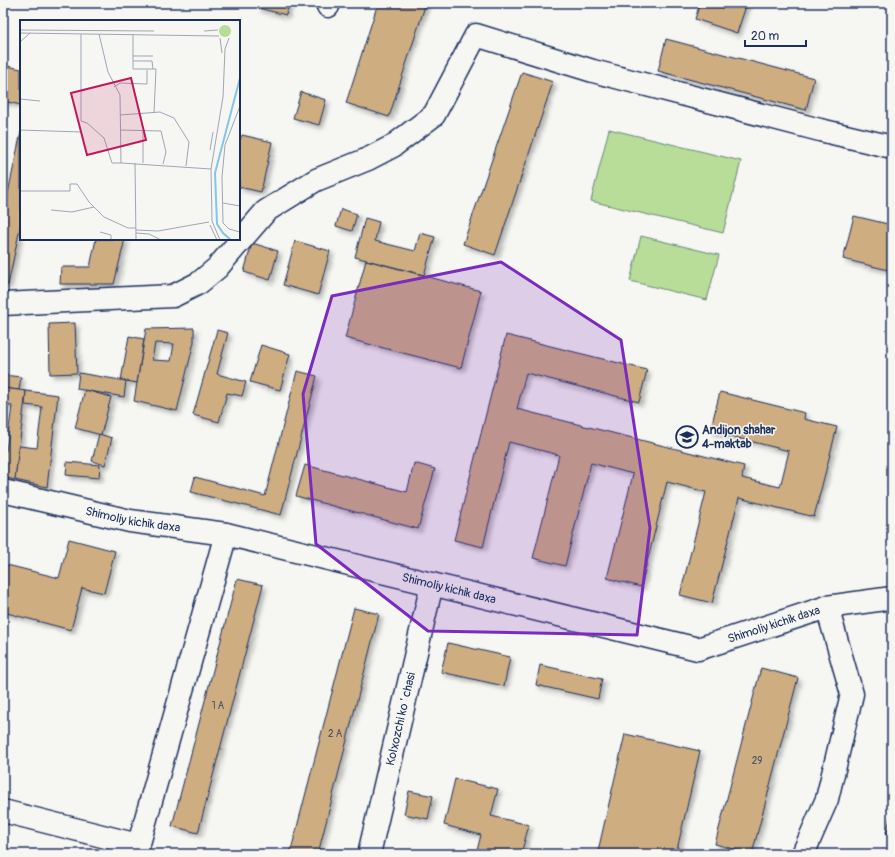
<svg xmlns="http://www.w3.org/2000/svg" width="895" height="857" font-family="Pangolin,sans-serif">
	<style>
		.green { fill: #b7dd98; stroke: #69867b }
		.building { fill: #cead81; stroke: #1b2f5e; fill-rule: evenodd; filter: url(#shadow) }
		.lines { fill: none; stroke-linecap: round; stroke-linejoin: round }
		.street-casing { stroke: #1b2f5e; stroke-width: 25 }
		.street { stroke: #f6f6f2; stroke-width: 22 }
		.marked { fill: #7b2cbf; fill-opacity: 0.2; stroke: #7b2cbf; stroke-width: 3; stroke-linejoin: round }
		.labels { text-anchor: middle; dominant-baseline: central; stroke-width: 3; stroke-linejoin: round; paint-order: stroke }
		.number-label { font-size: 10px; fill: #484e67 }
		.poi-label { font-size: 12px; font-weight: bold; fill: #1b2f5e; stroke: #f6f6f2; text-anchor: start }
		.street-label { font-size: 12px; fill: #1b2f5e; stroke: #f6f6f2 }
		.inset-river { fill: none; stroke: #86c5e6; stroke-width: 2 }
		.inset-road { fill: none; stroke: #9ea6b7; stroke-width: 1 }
		.view { fill: #c2185b; fill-opacity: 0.15; stroke: #c2185b; stroke-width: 2 }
		.inset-edge { fill: none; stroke: #1b2f5e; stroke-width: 2 }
	</style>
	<defs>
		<filter id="shadow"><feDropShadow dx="3.5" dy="3.5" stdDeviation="2" flood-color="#0004"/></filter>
	</defs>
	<rect width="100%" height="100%" fill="#f6f6f2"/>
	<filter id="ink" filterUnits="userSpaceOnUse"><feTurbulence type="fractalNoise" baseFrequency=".025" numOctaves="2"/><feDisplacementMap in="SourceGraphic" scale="8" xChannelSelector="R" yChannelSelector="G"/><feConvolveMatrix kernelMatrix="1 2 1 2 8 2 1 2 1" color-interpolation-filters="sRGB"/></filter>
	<g filter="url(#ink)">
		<g class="green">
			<path d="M609,129L741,161L723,233L591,201Z"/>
			<path d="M641,236L719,255L707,300L630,281Z"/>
		</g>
		<g class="building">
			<path d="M259,3H289L286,15L258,8Z"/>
			<path d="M378,3H426L389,117L346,103Z"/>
			<path d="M700,3H747L737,33L695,19Z"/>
			<path d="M666,39L814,78L806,110L658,71Z"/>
			<path d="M3,65L21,69V105L3,101Z"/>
			<path d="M522,72L553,82L495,255L463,244Z"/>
			<path d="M301,92L326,100L319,125L293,118Z"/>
			<path d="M21,132V223L8,285L3,284V216Z"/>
			<path d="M242,135L272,142L261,192L239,187V142Z"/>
			<path d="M341,209L357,214L352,231L336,226Z"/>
			<path d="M854,216L892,225V271L843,259Z"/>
			<path d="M365,218L379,222L375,241L415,251L420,233L435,237L424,275L355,257Z"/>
			<path d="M96,239H125L114,284H60L61,267H90Z"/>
			<path d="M295,241L330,251L318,295L283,285Z"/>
			<path d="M252,243L278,251L270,280L244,272Z"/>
			<path d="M366,260L481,291L461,368L345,338Z"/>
			<path d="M75,323L77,373L50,374L49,324Z"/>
			<path d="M194,328V342L177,411L134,401L146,329ZM155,343L174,344L171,361L152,360Z"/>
			<path d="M217,330L228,333L217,374L246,382L242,396L227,393L219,422L193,415Z"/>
			<path d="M506,335L647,370L639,402L526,373L517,409L744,466L742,478L780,487L789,451L710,431L720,392L805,413L804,419L837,427L814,517L739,498L712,603L680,595L706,492L667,482L641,587L607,578L633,474L591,463L565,566L533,558L559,455L509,442L483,547L454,540Z"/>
			<path d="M129,336L144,339L137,383L121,380Z"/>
			<path d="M261,345L290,354L280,390L250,382Z"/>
			<path d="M297,371L317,376L281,515L191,492L195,477L265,496Z"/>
			<path d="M79,373L126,381L124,397L77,389Z"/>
			<path d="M3,375L21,377L19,390L3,388Z"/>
			<path d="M3,388L26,391L15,480L3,477V450L6,451L12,406L3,405Z"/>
			<path d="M85,390L111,397L101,435L75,428Z"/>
			<path d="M26,391L58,395L47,487L15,480L19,446L37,448L42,407L25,405Z"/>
			<path d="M99,434L112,438L105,465L92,461Z"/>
			<path d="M67,462L100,465L99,478L66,475Z"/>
			<path d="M414,463L435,469L418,529L296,496L305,465L407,492Z"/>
			<path d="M69,539L115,551L104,593L82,588L71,630L3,612V564L59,578Z"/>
			<path d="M237,579L263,585L198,833L172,826Z"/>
			<path d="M354,608L379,614L318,854H290Z"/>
			<path d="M448,643L510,657L504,686L441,672Z"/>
			<path d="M540,665L602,679L598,699L536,685Z"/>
			<path d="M761,668L798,678L752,854L715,844Z"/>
			<path d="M625,734L700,751L676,854H609L598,851Z"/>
			<path d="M455,779L498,789L491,816L529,825L521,854H476L481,835L444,825Z"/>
			<path d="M409,791L433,796L428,819L404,814Z"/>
			<path d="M892,812V835L886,833Z"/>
		</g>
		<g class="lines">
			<g class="street-casing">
				<g id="street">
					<path d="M328,6L329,3"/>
					<path d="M3,304L173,296L199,283L217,268L266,211L316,180L368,159L393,146L434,115L476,35L593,71L820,130L892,147"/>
					<path id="s1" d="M3,491L130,521L226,534L698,649L827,607L892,598"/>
					<path d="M3,811L138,845"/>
					<path d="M136,854L226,534"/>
					<path d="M369,854L432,584"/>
					<path d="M803,854L827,799L852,694L827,607"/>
				</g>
			</g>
			<use href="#street" class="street"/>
		</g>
	</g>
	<path class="marked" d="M501,262L621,340L650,528L637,635L428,631L316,544L303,394L332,296Z"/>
	<defs>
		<g id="school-ring" transform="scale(1.15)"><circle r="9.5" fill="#f6f6f2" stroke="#1b2f5e" stroke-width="1.5"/><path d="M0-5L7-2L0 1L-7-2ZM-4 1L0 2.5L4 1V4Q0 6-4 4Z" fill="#1b2f5e"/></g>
	</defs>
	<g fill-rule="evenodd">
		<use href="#school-ring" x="687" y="437"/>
	</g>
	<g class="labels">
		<g class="number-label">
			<text x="218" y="706">1 А</text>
			<text x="335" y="734">2 А</text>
			<text x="757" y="761">29</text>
		</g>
		<g class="poi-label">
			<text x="702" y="430">Andijon shahar<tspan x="702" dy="14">4-maktab</tspan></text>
		</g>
		<g class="street-label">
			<text stroke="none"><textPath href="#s1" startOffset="133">Shimoliy kichik daxa</textPath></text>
			<text stroke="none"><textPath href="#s1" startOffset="457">Shimoliy kichik daxa</textPath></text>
			<text stroke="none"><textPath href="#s1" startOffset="793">Shimoliy kichik daxa</textPath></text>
			<text transform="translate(401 719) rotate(-77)">Kolxozchi koʻchasi</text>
		</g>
	</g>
	<g transform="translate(20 20)">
		<rect width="220" height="220" fill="#f6f6f2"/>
		<path d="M199 11a6 6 0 1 1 12 0a6 6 0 1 1-12 0Z" fill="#b7dd98"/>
		<path class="inset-river" d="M211,220L203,213L197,204L195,153L220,58"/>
		<path class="inset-road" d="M0,10L134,11M184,11L198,10M0,13L199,16M61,14V101L67,103L84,118L92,143H101M79,14L88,52L100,75L101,143L191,149M113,14V49H136L134,93M200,18L202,33M0,22L10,13M113,36H133M113,41H132L133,49M94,67L100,63L127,64V50M0,79L20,81M220,86L205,125L202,157L203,203L209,209L220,212M100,95L140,92L154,98L169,122L166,146M0,110L61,112M100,110L141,111L146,132L143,144M123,111V143M190,130L193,112M115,143L116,220M0,171H50V164H57L69,182L84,197L108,208H116M203,183L220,186M31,190L52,192L74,187M190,205L197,220M116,210L138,211L189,202M80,212L91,215V220M116,213L129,214L141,220M200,220L192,201L191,149L203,77L205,29L209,18"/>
		<path class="view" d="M111,58L126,120L67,135L51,73Z"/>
		<rect width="220" height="220" class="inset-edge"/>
	</g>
	<rect width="895" height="857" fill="none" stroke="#f6f6f2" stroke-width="16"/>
	<rect x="8" y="8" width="879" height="841" fill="none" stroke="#1b2f5e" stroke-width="1.5" filter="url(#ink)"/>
	<path d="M745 40v6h61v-6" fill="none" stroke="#1b2f5e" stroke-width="2"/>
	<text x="751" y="40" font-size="12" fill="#1b2f5e" stroke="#f6f6f2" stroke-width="3" paint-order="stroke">20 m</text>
</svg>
